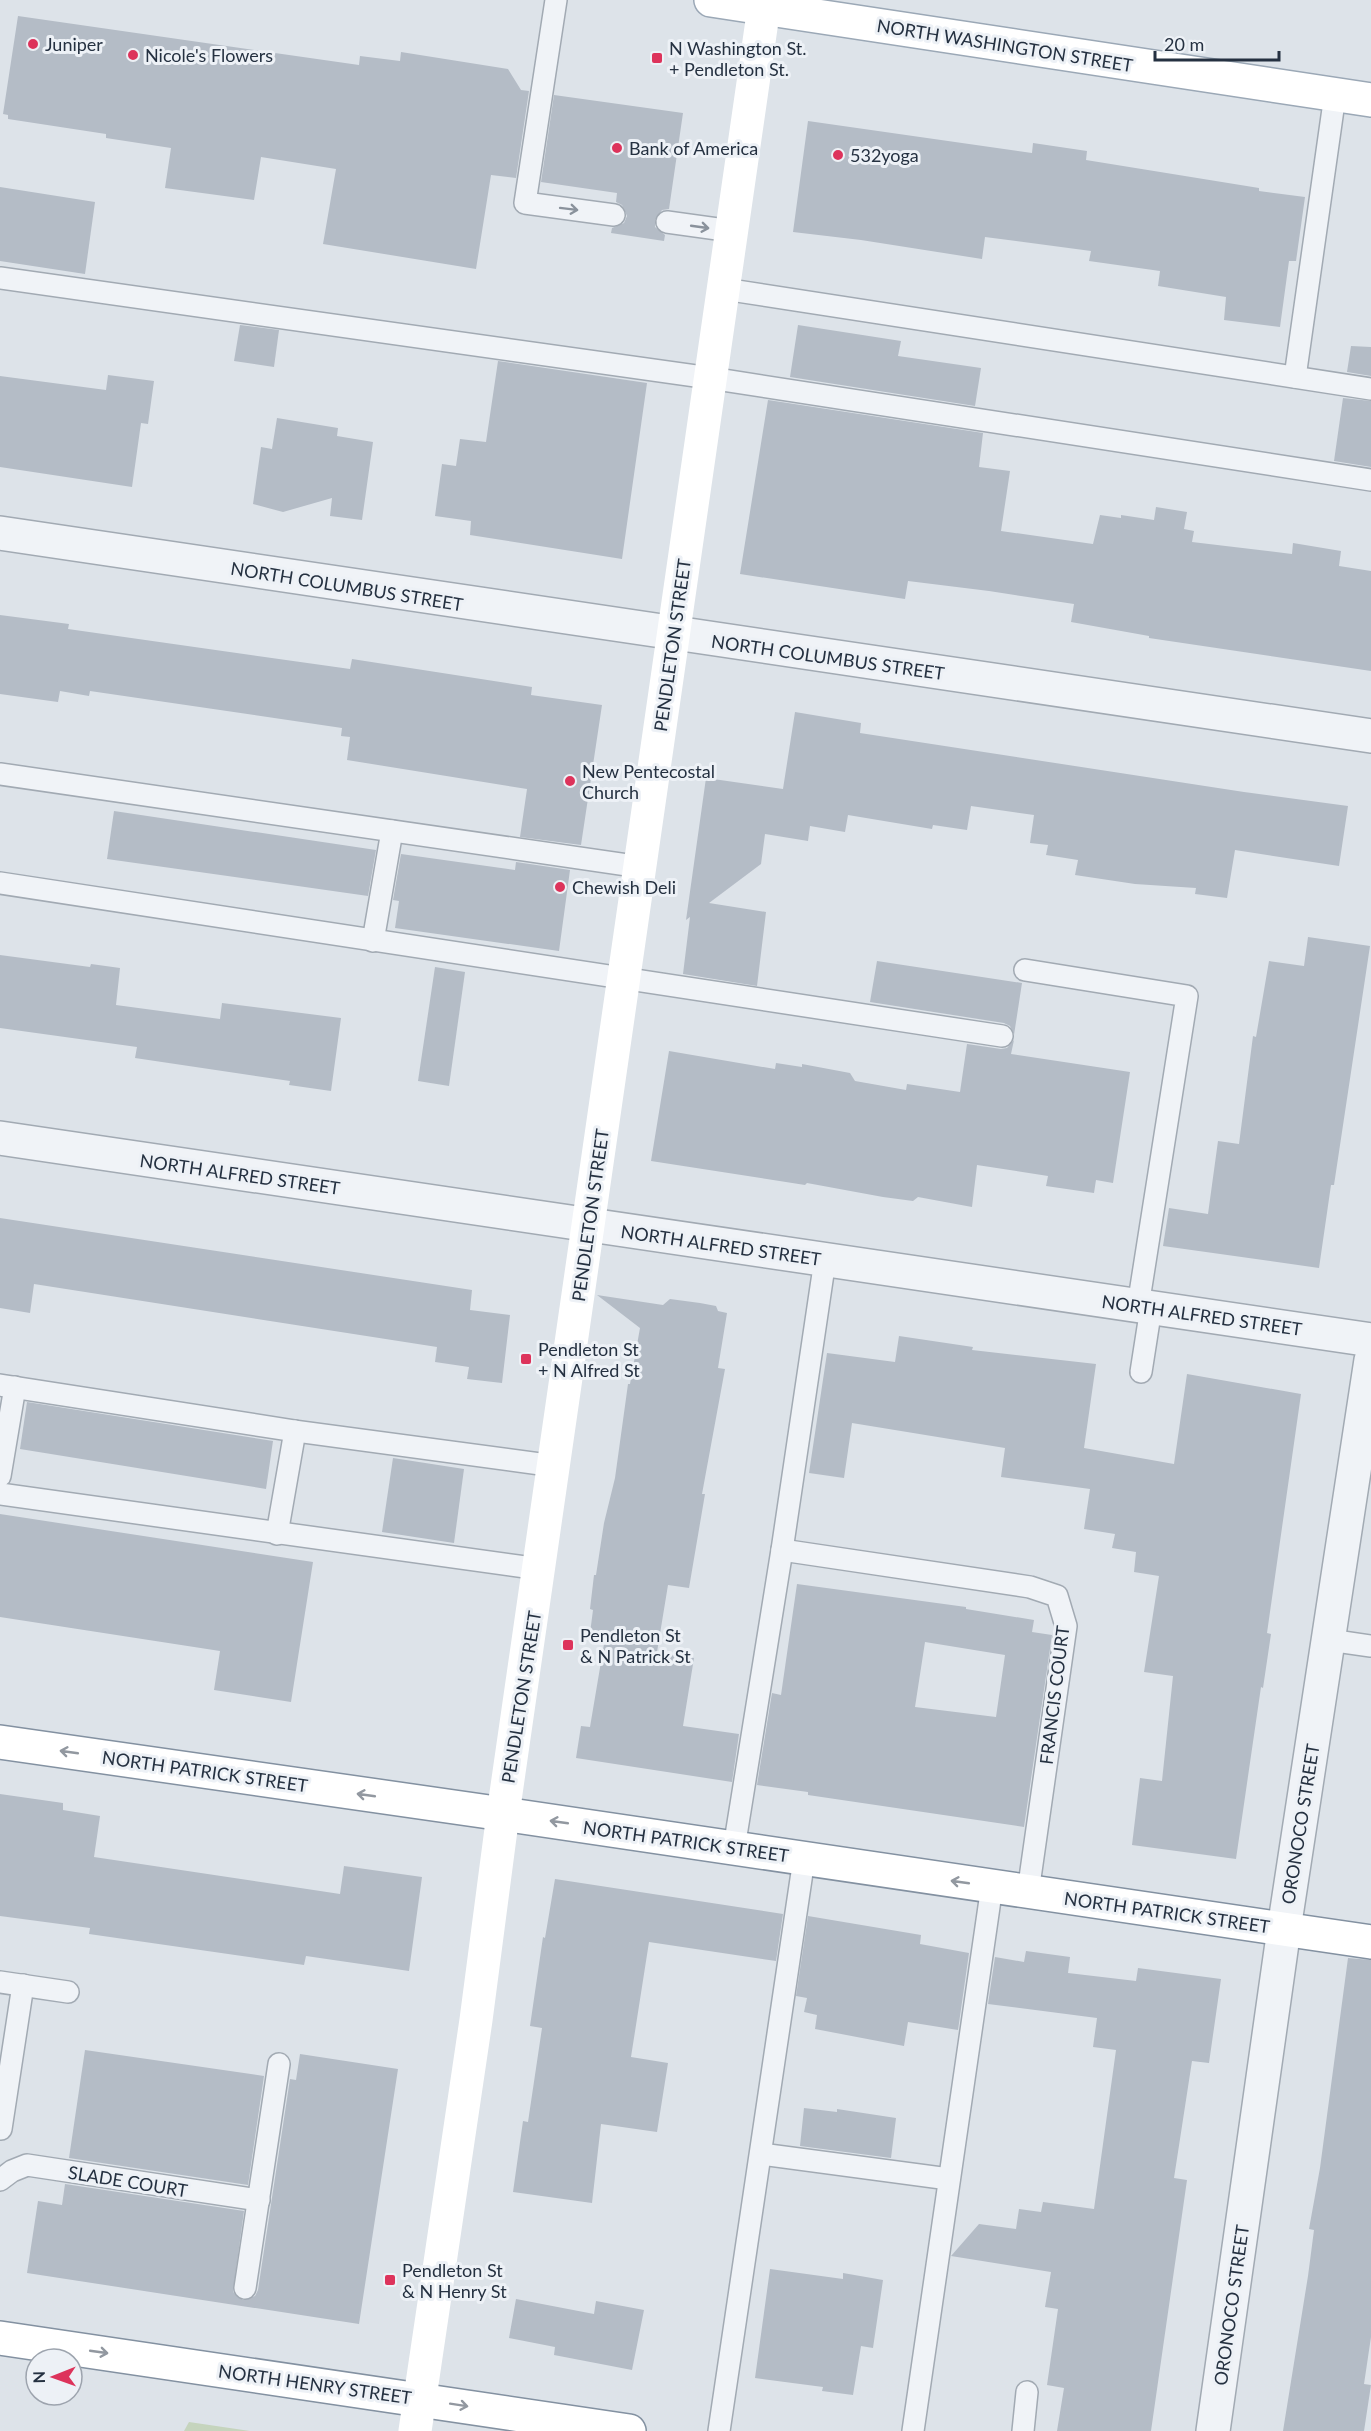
<svg xmlns="http://www.w3.org/2000/svg" width="1371" height="2431" font-family="Lato,sans-serif">
	<style>
		.green { fill: #c5d4bd }
		.building { fill: #b4bcc6; fill-rule: evenodd }
		.lines { fill: none; stroke-linecap: round; stroke-linejoin: round }
		.service-casing { stroke: #a2aab3; stroke-width: 24 }
		.minor-casing { stroke: #a2aab3; stroke-width: 36 }
		.primary-casing { stroke: #9ba8b6; stroke-width: 36 }
		.trunk-casing { stroke: #8391a1; stroke-width: 36 }
		.service { stroke: #f0f3f7; stroke-width: 21 }
		.minor { stroke: #f0f3f7; stroke-width: 33 }
		.secondary { stroke: #fff; stroke-width: 33 }
		.primary { stroke: #fff; stroke-width: 33 }
		.trunk { stroke: #fff; stroke-width: 33 }
		.oneway { stroke: #8a929c }
		.oneway2 { stroke: #9298a0 }
		.poi-dot { fill: #dd335b; stroke: #edf1f6; stroke-width: 2 }
		.labels { text-anchor: middle; dominant-baseline: central; stroke-width: 6; stroke-linejoin: round; paint-order: stroke }
		.poi-label { font-size: 18px; fill: #253141; stroke: #edf1f6; text-anchor: start }
		.street-label { font-size: 18px; fill: #253141; stroke: #edf1f6 }
	</style>
	<rect width="100%" height="100%" fill="#dde3e9"/>
	<path class="green" d="M189,2422L250,2431H184Z"/>
	<g class="building">
		<path d="M18,16L359,65L360,56L400,61L401,52L508,69L521,90L529,91L516,178L491,175L476,269L323,244L336,169L261,157L254,200L165,188L171,148L106,138V134L8,119V115L3,114Z"/>
		<path d="M554,95L683,113L669,209L662,210L655,220V227L665,235L664,241L611,233L612,228L624,223L627,216L622,205L616,202L617,193L541,182Z"/>
		<path d="M808,121L1032,153L1033,143L1087,151L1086,160L1259,188V191L1305,197L1296,261H1289L1280,327L1224,320L1226,297L1158,286L1160,271L1089,261L1091,251L985,237L982,259L861,240L793,232Z"/>
		<path d="M0,187L95,202L85,274L0,261Z"/>
		<path d="M240,325L279,330L274,367L234,361Z"/>
		<path d="M798,325L901,341L898,356L981,368L975,406L790,377Z"/>
		<path d="M1351,346L1371,347V376L1347,372Z"/>
		<path d="M498,361L647,383L622,559L470,535L471,521L435,516L442,464L456,466L460,439L486,442Z"/>
		<path d="M108,375L154,381L148,424L141,423L132,487L0,467V376L106,390Z"/>
		<path d="M1343,398L1371,401V467L1334,461Z"/>
		<path d="M768,400L983,433L979,467L1010,471L1001,531L1093,544L1100,515L1121,518V515L1154,520L1156,507L1187,512L1184,529L1194,531L1192,542L1292,554L1293,543L1341,551L1339,566L1371,571V671L1149,638V636L1071,622L1074,604L989,591L908,581L905,599L740,574Z"/>
		<path d="M277,418L338,428L337,436L373,442L362,520L330,516L332,498L283,512L253,504L261,447L272,449Z"/>
		<path d="M0,615L69,624L68,629L350,669L352,659L532,687L531,695L602,705L581,845L520,837L527,789L347,760L350,737L341,736L342,728L90,691L89,696L60,691L58,702L0,694Z"/>
		<path d="M795,712L861,723L860,733L1244,792L1348,806L1339,866L1235,850L1227,898L1195,894L1196,888L1135,884L1075,875L1078,860L1046,855L1048,845L1030,843L1034,815L971,806L967,830L933,825L932,829L848,815L845,832L810,826L808,841L765,834L761,864L709,903L766,912L757,986L683,974L690,917L686,920L706,778L783,789Z"/>
		<path d="M114,811L376,850L368,896L107,859Z"/>
		<path d="M401,854L515,870L516,862L570,870L559,951L395,928L399,901L393,900Z"/>
		<path d="M1308,937L1370,946L1334,1185H1331L1319,1268L1163,1246L1169,1208L1208,1214L1218,1141L1239,1144L1253,1036L1256,1037L1269,961L1304,966Z"/>
		<path d="M0,955L90,967L91,964L120,968L116,1005L220,1019L222,1003L341,1018L331,1091L289,1085L290,1081L135,1058L137,1047L0,1028Z"/>
		<path d="M877,961L1022,983L1014,1035L1010,1026L1004,1023L870,1002Z"/>
		<path d="M435,967L465,972L449,1086L418,1081Z"/>
		<path d="M1014,1040L1011,1054L1130,1072L1113,1183L1096,1180L1094,1193L1046,1186L1048,1176L977,1165L972,1207L918,1197L913,1201L883,1197L807,1183L805,1185L651,1161L669,1051L775,1069L776,1063L802,1067V1064L850,1073L855,1081L906,1090L907,1084L960,1092L967,1044L1001,1049L1007,1048Z"/>
		<path d="M0,1218L472,1290L470,1310L510,1315L502,1383L467,1379L469,1367L435,1362L437,1347L34,1284L30,1313L0,1308Z"/>
		<path d="M597,1295L663,1305L670,1299L700,1303L716,1306L718,1311L727,1313L718,1368L725,1369L702,1494H705L689,1588L668,1585L657,1652L694,1658L683,1726L739,1734L732,1782L576,1758L581,1726L590,1727L604,1644L589,1641L593,1610L590,1609L594,1575H596L604,1523L615,1478L628,1384H630L640,1328Z"/>
		<path d="M899,1336L973,1347L972,1350L1096,1364L1084,1448L1174,1464L1187,1374L1301,1394L1267,1633L1271,1634L1263,1688L1261,1687L1236,1859L1132,1845L1140,1778L1162,1781L1173,1676L1144,1672L1159,1576L1134,1572L1136,1552L1112,1548L1115,1534L1084,1529L1090,1489L1001,1477L1005,1448L852,1423L844,1478L809,1473L827,1353L895,1362Z"/>
		<path d="M27,1402L273,1441L266,1489L20,1449Z"/>
		<path d="M393,1458L464,1469L454,1543L382,1532Z"/>
		<path d="M0,1514L313,1562L291,1702L214,1690L220,1651L0,1617Z"/>
		<path d="M797,1584L966,1607V1609L1034,1620L1032,1632L1052,1635L1024,1827L808,1795V1792L757,1785L772,1693L781,1695ZM925,1642L1005,1655L996,1717L915,1707Z"/>
		<path d="M0,1794L63,1803V1810L100,1816L94,1857L340,1894L344,1866L422,1877L409,1971L306,1956L304,1965L89,1934L90,1928L0,1916Z"/>
		<path d="M555,1879L783,1914L776,1961L649,1942L631,2057L668,2063L657,2132L601,2124L592,2203L513,2192L523,2121L528,2122L542,2028L530,2026L543,1937L545,1938Z"/>
		<path d="M808,1916L921,1935L920,1944L969,1953L958,2030L908,2022L904,2046L815,2029L817,2015L804,2012L807,1998L796,1996Z"/>
		<path d="M1026,1951L1070,1957L1068,1973L1136,1981L1138,1968L1221,1979L1209,2063L1192,2061L1174,2178L1187,2180L1151,2431H1057L1064,2388L1047,2385L1058,2309L1045,2307L1051,2272L951,2256L979,2224L1016,2229L1019,2209L1041,2212L1043,2202L1094,2209L1116,2050L1093,2047L1097,2018L988,2004L995,1957L1024,1962Z"/>
		<path d="M1348,1958L1371,1960V2337L1364,2384L1371,2385L1364,2431H1283L1308,2276L1314,2230L1309,2229L1320,2168Z"/>
		<path d="M85,2050L264,2076L248,2185L69,2158Z"/>
		<path d="M300,2054L398,2069L359,2324L27,2273L38,2201L62,2205L65,2184L244,2211L233,2292L243,2300L255,2296L258,2290L290,2079L296,2080Z"/>
		<path d="M804,2108L837,2112V2109L896,2118L891,2158L800,2146Z"/>
		<path d="M770,2269L843,2279V2273L883,2280L873,2348L861,2346L853,2395L822,2391L823,2387L755,2378Z"/>
		<path d="M516,2299L594,2314L596,2301L644,2310L632,2370L554,2355L555,2347L509,2338Z"/>
	</g>
	<g class="lines">
		<g class="service-casing">
			<g id="service">
				<path d="M556,0L525,203L614,215"/>
				<path d="M667,222L732,231"/>
				<path d="M0,278L710,378L1371,480"/>
				<path d="M724,289L1371,389"/>
				<path d="M1295,377L1335,95"/>
				<path d="M0,774L641,867"/>
				<path d="M0,883L1002,1036"/>
				<path d="M373,941L392,831"/>
				<path d="M1025,970L1187,996L1138,1306"/>
				<path d="M1141,1372L1151,1308"/>
				<path d="M0,1385L295,1431L555,1466"/>
				<path d="M0,1476L15,1387"/>
				<path d="M0,1494L540,1569"/>
				<path d="M277,1534L295,1431"/>
				<path d="M782,1550L1030,1587L1057,1596L1066,1626L1028,1892"/>
				<path d="M1329,1640L1371,1646"/>
				<path d="M734,1848L782,1550L825,1260"/>
				<path d="M0,1982L68,1992"/>
				<path d="M1,2129L23,1985"/>
				<path d="M761,2154L949,2179"/>
				<path d="M0,2180L12,2171L27,2165L259,2200"/>
				<path d="M245,2288L279,2064"/>
				<path d="M719,2431L804,1859"/>
				<path d="M913,2431L992,1886"/>
				<path d="M1023,2431L1027,2392"/>
			</g>
		</g>
		<g class="minor-casing">
			<g id="minor">
				<path d="M0,533L1371,736"/>
				<path d="M0,1138L1371,1340"/>
				<path d="M1213,2431L1284,1929L1371,1360"/>
			</g>
		</g>
		<g class="primary-casing">
			<path id="primary" d="M711,0L1371,100"/>
		</g>
		<g class="trunk-casing">
			<g id="trunk">
				<path d="M0,1742L503,1814L1371,1942"/>
				<path d="M0,2338L629,2431"/>
			</g>
		</g>
		<use href="#service" class="service"/>
		<use href="#minor" class="minor"/>
		<path class="secondary" d="M415,2431L476,2020L503,1814L765,0"/>
		<use href="#primary" class="primary"/>
		<use href="#trunk" class="trunk"/>
	</g>
	<defs><path id="oneway-shaft" d="M-6 0H5M1.5-3L5.5 0L1.5 3" fill="none" stroke-width="1.6" stroke-linecap="round" stroke-linejoin="round" transform="scale(1.5)"/></defs>
	<g class="oneway">
		<use href="#oneway-shaft" transform="translate(569 209) rotate(7)"/>
		<use href="#oneway-shaft" transform="translate(700 227) rotate(8)"/>
	</g>
	<g class="oneway2">
		<use href="#oneway-shaft" transform="translate(69 1752) rotate(-172)"/>
		<use href="#oneway-shaft" transform="translate(366 1795) rotate(-172)"/>
		<use href="#oneway-shaft" transform="translate(559 1822) rotate(-172)"/>
		<use href="#oneway-shaft" transform="translate(960 1882) rotate(-172)"/>
		<use href="#oneway-shaft" transform="translate(99 2352) rotate(8)"/>
		<use href="#oneway-shaft" transform="translate(459 2405) rotate(9)"/>
	</g>
	<g class="poi-dot">
		<circle cx="33" cy="44" r="6"/>
		<circle cx="133" cy="55" r="6"/>
		<rect x="651" y="52" width="12" height="12" rx="3"/>
		<circle cx="617" cy="148" r="6"/>
		<circle cx="838" cy="155" r="6"/>
		<circle cx="570" cy="781" r="6"/>
		<circle cx="560" cy="887" r="6"/>
		<rect x="520" y="1353" width="12" height="12" rx="3"/>
		<rect x="562" y="1639" width="12" height="12" rx="3"/>
		<rect x="384" y="2274" width="12" height="12" rx="3"/>
	</g>
	<g class="labels">
		<g class="poi-label">
			<text x="45" y="44">Juniper</text>
			<text x="669" y="48">N Washington St.<tspan x="669" dy="21">+ Pendleton St.</tspan></text>
			<text x="145" y="55">Nicole's Flowers</text>
			<text x="629" y="148">Bank of America</text>
			<text x="850" y="155">532yoga</text>
			<text x="582" y="771">New Pentecostal<tspan x="582" dy="21">Church</tspan></text>
			<text x="572" y="887">Chewish Deli</text>
			<text x="538" y="1349">Pendleton St<tspan x="538" dy="21">+ N Alfred St</tspan></text>
			<text x="580" y="1635">Pendleton St<tspan x="580" dy="21">&amp; N Patrick St</tspan></text>
			<text x="402" y="2270">Pendleton St<tspan x="402" dy="21">&amp; N Henry St</tspan></text>
		</g>
		<g class="street-label">
			<text transform="translate(1005 45) rotate(9)">NORTH WASHINGTON STREET</text>
			<text transform="translate(347 586) rotate(9)">NORTH COLUMBUS STREET</text>
			<text transform="translate(672 645) rotate(-82)">PENDLETON STREET</text>
			<text transform="translate(828 657) rotate(8)">NORTH COLUMBUS STREET</text>
			<text transform="translate(240 1174) rotate(8)">NORTH ALFRED STREET</text>
			<text transform="translate(590 1215) rotate(-82)">PENDLETON STREET</text>
			<text transform="translate(721 1245) rotate(8)">NORTH ALFRED STREET</text>
			<text transform="translate(1202 1315) rotate(8)">NORTH ALFRED STREET</text>
			<text transform="translate(1054 1695) rotate(-83)">FRANCIS COURT</text>
			<text transform="translate(521 1697) rotate(-81)">PENDLETON STREET</text>
			<text transform="translate(205 1771) rotate(8)">NORTH PATRICK STREET</text>
			<text transform="translate(1300 1824) rotate(-81)">ORONOCO STREET</text>
			<text transform="translate(686 1841) rotate(8)">NORTH PATRICK STREET</text>
			<text transform="translate(1167 1912) rotate(8)">NORTH PATRICK STREET</text>
			<text transform="translate(128 2181) rotate(9)">SLADE COURT</text>
			<text transform="translate(1231 2305) rotate(-82)">ORONOCO STREET</text>
			<text transform="translate(315 2384) rotate(8)">NORTH HENRY STREET</text>
		</g>
	</g>
	<g transform="translate(54 2377) rotate(269)"><circle r="28" fill="#edf1f6" stroke="#9da4ae" stroke-width="1.5"/>
	<path d="M0-4.5L10 22L0 15L-10 22Z" fill="#dd335b"/>
	<text y="-9" font-size="16" font-weight="bold" text-anchor="middle" fill="#253141">N</text>
	</g>
	<path d="M1155 51v9h124v-9" fill="none" stroke="#253141" stroke-width="3"/>
	<text x="1164" y="51" font-size="18" fill="#253141" stroke="#edf1f6" stroke-width="4.5" paint-order="stroke">20 m</text>
</svg>
